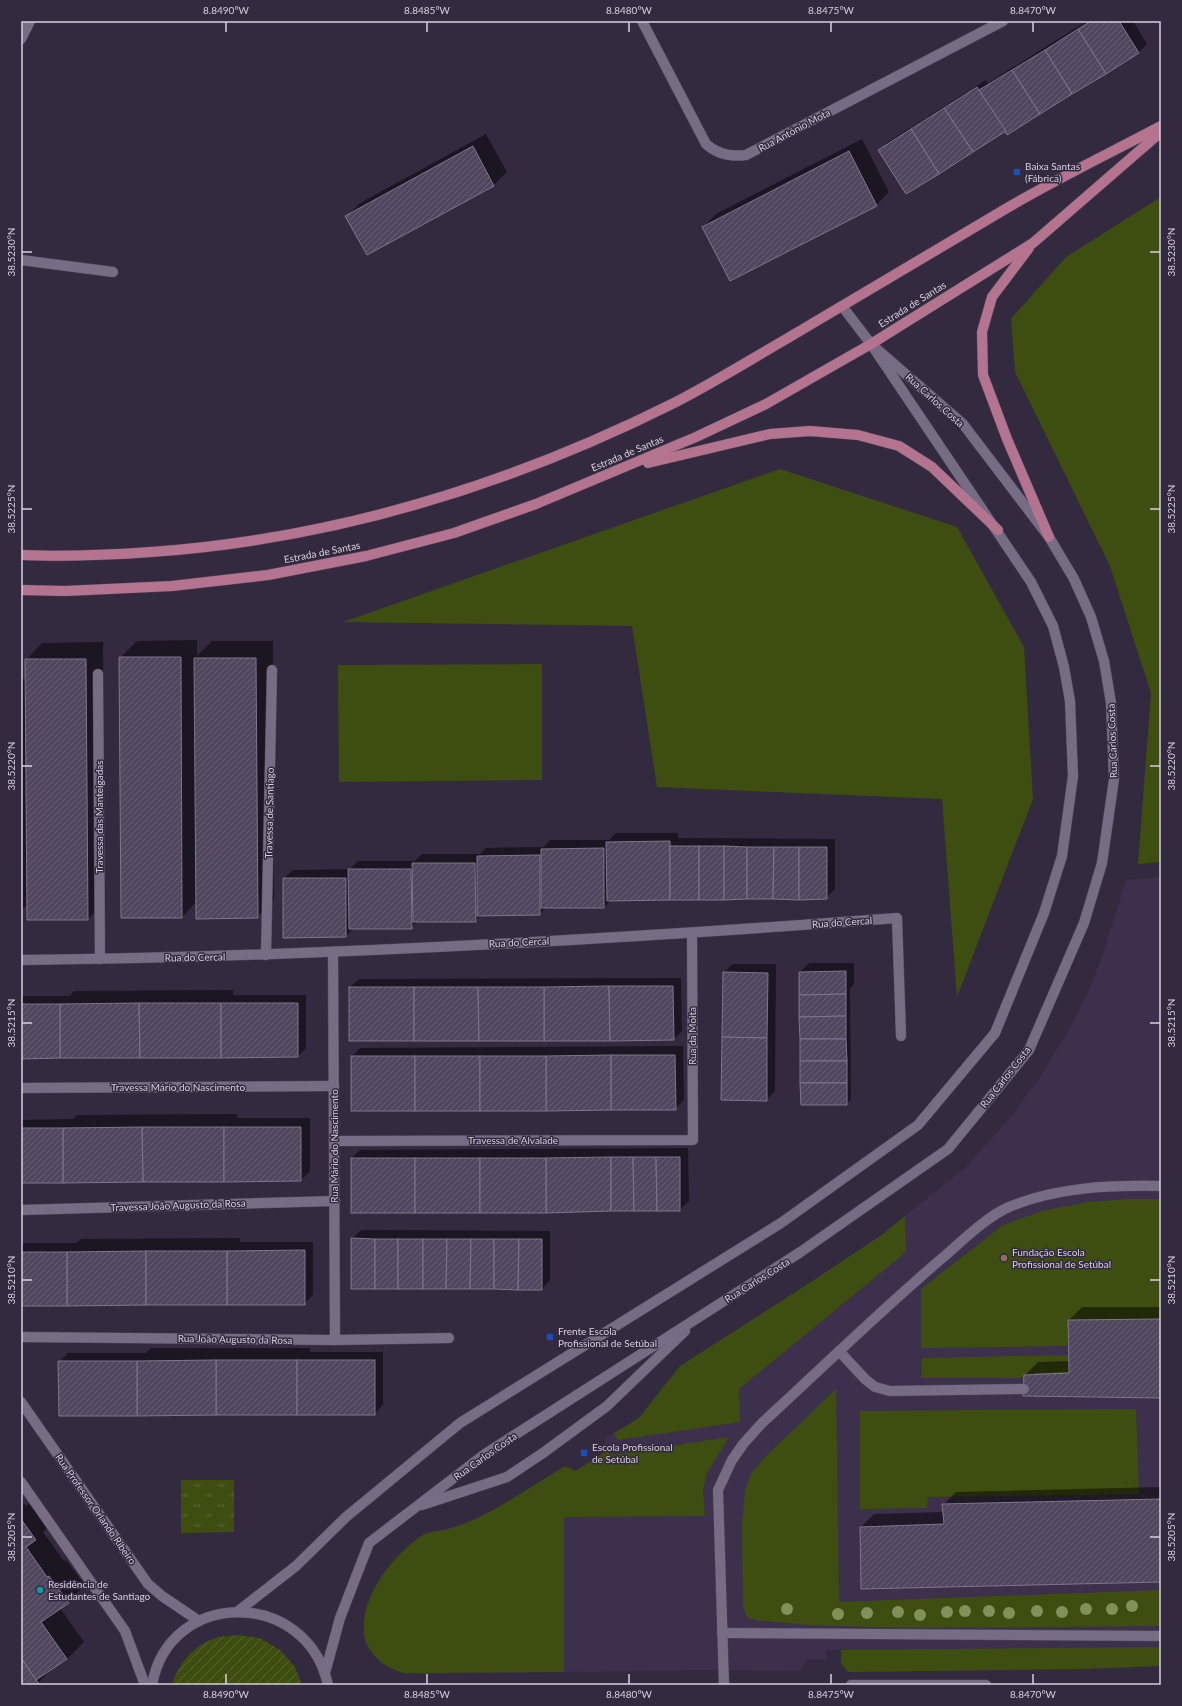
<svg xmlns="http://www.w3.org/2000/svg" width="1182" height="1706" font-family="Lato,sans-serif">
	<style>
		.built { fill: #3c304c }
		.grass { fill: #3e4e10 }
		.park { fill: url(#park-tufts) }
		.garden { fill: url(#garden-furrows) }
		.shadow { fill: #0007; fill-rule: evenodd }
		.building { fill: url(#building-hatch); stroke: #7f758e }
		.lines { fill: none; stroke-linecap: round; stroke-linejoin: round }
		.minor-casing { stroke: #4f4759; stroke-width: 11 }
		.major-casing { stroke: #4f4759; stroke-width: 11 }
		.minor { stroke: #766c84; stroke-width: 10 }
		.major { stroke: #b4738f; stroke-width: 10 }
		.tree { fill: #82915a }
		.ticks { fill: none; stroke: #d5d0dd; stroke-width: 1.5 }
		.transit-dot { fill: #1a4fb4; stroke: #342a3f; stroke-width: 1.5 }
		.education-dot { fill: #8d6e63; stroke: #342a3f; stroke-width: 1.5 }
		.culture-dot { fill: #0f9aa8; stroke: #342a3f; stroke-width: 1.5 }
		.labels { text-anchor: middle; dominant-baseline: central; stroke-width: 3; stroke-linejoin: round; paint-order: stroke }
		.street-label { font-size: 10px; fill: #d5d0dd; stroke: #342a3f }
		.poi-label { font-size: 10px; fill: #d5d0dd; stroke: #342a3f; text-anchor: start }
		.neatline { fill: none; stroke: #d5d0dd; stroke-width: 1.5 }
		.ticks-label { font-size: 10px; text-anchor: middle; fill: #d5d0dd }
	</style>
	<defs>
		<pattern id="park-tufts" width="24" height="20" patternUnits="userSpaceOnUse"><rect width="24" height="20" fill="#3e4e10"/><path d="M3 7l-1-3M5 7V3M7 7l1-3M15 17l-1-3M17 17v-4M19 17l1-3" fill="none" stroke="#596632"/></pattern>
		<pattern id="garden-furrows" width="10" height="10" patternUnits="userSpaceOnUse"><rect width="10" height="10" fill="#3e4e10"/><path d="M-1 1l2-2M0 10L10 0M9 11l2-2" fill="none" stroke="#596632"/></pattern>
		<pattern id="building-hatch" width="6" height="6" patternUnits="userSpaceOnUse"><rect width="6" height="6" fill="#50465d"/><path d="M-1 1l2-2M0 6l6-6M5 7l2-2" fill="none" stroke="#686074"/></pattern>
	</defs>
	<rect width="100%" height="100%" fill="#342a3f"/>
	<path class="built" d="M1161,877V1666L1082,1669L848,1672L841,1663V1650H826V1659H808L799,1671L707,1670L420,1674L403,1673L380,1663L365,1644L363,1634L365,1617L375,1588L382,1575L400,1554L418,1538L427,1532L447,1529L470,1521L495,1509L565,1466L576,1471L606,1452L605,1438L638,1419L680,1366L811,1282L883,1234L965,1168L1005,1124L1038,1080L1066,1035L1088,993L1103,954L1126,880Z"/>
	<g class="grass">
		<path d="M1161,197V862L1138,864L1151,693L1110,566L1015,372L1011,319L1066,257Z"/>
		<path d="M780,469L957,527L1024,647L1033,799L957,997L942,799L657,787L632,626L343,622Z"/>
		<path d="M542,664V780L339,782L338,665Z"/>
		<path d="M1129,1199H1161V1319L1068,1320L1067,1346L921,1348V1289L1003,1225L1042,1211L1088,1202Z"/>
		<path d="M905,1216L906,1252L739,1389L740,1422L618,1440L614,1433L638,1419L680,1366L811,1282L883,1234Z"/>
		<path d="M1068,1355L1069,1373L1024,1375V1378H921L922,1358Z"/>
		<path d="M836,1389L839,1602L1161,1590V1626L907,1628L810,1625L754,1620L747,1617L743,1606L742,1525L745,1491L751,1473L766,1456Z"/>
		<path d="M1136,1409L1139,1494L928,1497L927,1508L860,1509V1411Z"/>
		<path d="M729,1437L707,1473L703,1490L705,1516L564,1517V1672L403,1673C328,1648 376,1567 420,1537C429,1531 438,1532 448,1529C456,1527 464,1524 471,1521C504,1506 534,1485 565,1466L576,1471L606,1451L613,1455Z"/>
		<path d="M1161,1647V1666L1082,1669L848,1672L841,1663V1650Z"/>
	</g>
	<path class="park" d="M181,1480H234V1532L181,1533Z"/>
	<path class="garden" d="M238,1635L260,1638L280,1650L295,1667L302,1685H172C178,1664 194,1645 216,1638C222,1636 231,1636 238,1635Z"/>
	<g class="shadow">
		<path d="M1087,21H1133L1147,44L1138,53L1006,130L879,150L888,142L986,80L988,83Z"/>
		<path d="M486,134L507,172L494,185L367,254L347,216L360,203Z"/>
		<path d="M862,139L889,192L876,205L731,280L703,227L716,214Z"/>
		<path d="M197,640V656L212,641H273L274,900L257,917L197,901L182,917L120,658L137,641Z"/>
		<path d="M103,642L105,902L88,919L27,905L21,911V679H26V660L42,643Z"/>
		<path d="M616,833H678V838L835,839V889L826,898L611,900L604,907H546L540,914L482,915L475,921H418L411,928H354L346,936L284,878L293,870L350,869L358,861H415L422,854H480L486,848L544,847L550,840H609Z"/>
		<path d="M809,963H854V984L850,989L851,1099L847,1104L800,972Z"/>
		<path d="M733,964H776L775,1091L766,1100L724,972Z"/>
		<path d="M681,978L682,1031L674,1039L350,987L359,979Z"/>
		<path d="M233,990V995H306V1048L298,1056L21,1058V996H70L74,991Z"/>
		<path d="M683,1046L684,1100L675,1109L352,1057L360,1048Z"/>
		<path d="M237,1114V1118H310V1171L301,1180L21,1182V1120L73,1119L77,1115Z"/>
		<path d="M688,1148L689,1201L680,1210L352,1158L360,1150Z"/>
		<path d="M361,1230L550,1231V1280L542,1289L352,1239Z"/>
		<path d="M240,1238V1242H313V1295L304,1304L21,1305V1243H76L81,1239Z"/>
		<path d="M1082,1307H1161V1397L1025,1375L1038,1362L1070,1361L1069,1320ZM1074,1372V1374L1036,1375V1373Z"/>
		<path d="M151,1348H310V1352H383V1405L374,1414L59,1362L68,1353H146Z"/>
		<path d="M1161,1487V1581L861,1527L874,1514L943,1512V1505L956,1492Z"/>
		<path d="M36,1499L52,1523L43,1532L64,1561L66,1560L85,1585L68,1602L60,1608L84,1642L67,1659L51,1669V1670L36,1685H21V1500L26,1506Z"/>
	</g>
	<g class="building">
		<path d="M1091,21H1119L1139,53L1106,74L1078,29Z"/>
		<path d="M1078,29L1106,74L1072,94L1045,50Z"/>
		<path d="M1045,50L1072,94L1040,114L1012,70Z"/>
		<path d="M1012,70L1040,114L1007,135L979,90Z"/>
		<path d="M977,87L1006,131L973,152L944,108Z"/>
		<path d="M944,108L973,152L939,174L911,129Z"/>
		<path d="M911,129L939,174L906,194L878,150Z"/>
		<path d="M473,146L494,186L367,255L345,216Z"/>
		<path d="M849,151L877,206L730,281L702,227Z"/>
		<path d="M119,657H181L182,918H121Z"/>
		<path d="M194,658H256L258,918L196,919Z"/>
		<path d="M25,659H86L88,920H27Z"/>
		<path d="M670,841V900L607,901L606,842Z"/>
		<rect x="670" y="846" width="29" height="54"/>
		<rect x="699" y="846" width="25" height="54"/>
		<path d="M724,846L747,847V899L724,900Z"/>
		<path d="M747,847H774L773,899H747Z"/>
		<path d="M774,847H799V900L773,899Z"/>
		<path d="M799,847H827V899L799,900Z"/>
		<path d="M604,848V908H541V849Z"/>
		<path d="M540,855V915L477,916V856Z"/>
		<path d="M412,863H475L476,922H413Z"/>
		<path d="M348,869H411L412,929H349Z"/>
		<path d="M283,878H346V937L283,938Z"/>
		<path d="M846,971V994L799,995V972Z"/>
		<path d="M723,972L768,973L767,1038L722,1037Z"/>
		<path d="M609,986L610,1041H544V987Z"/>
		<path d="M609,986H673L674,1040L610,1041Z"/>
		<rect x="349" y="987" width="65" height="54"/>
		<path d="M414,987H478L479,1041H414Z"/>
		<path d="M478,987H544V1041H479Z"/>
		<path d="M846,994V1016L799,1017V995Z"/>
		<path d="M139,1003L140,1058H60V1004Z"/>
		<path d="M139,1003H221V1058H140Z"/>
		<path d="M221,1003H298V1057L221,1058Z"/>
		<path d="M21,1004H60V1058L21,1059Z"/>
		<path d="M846,1016V1039H800L799,1017Z"/>
		<path d="M722,1037L767,1038V1101L721,1100Z"/>
		<path d="M800,1039H846L847,1061H800Z"/>
		<path d="M611,1055H675L676,1110H611Z"/>
		<path d="M611,1055V1110L546,1111V1056Z"/>
		<rect x="351" y="1056" width="64" height="55"/>
		<rect x="415" y="1056" width="65" height="55"/>
		<rect x="480" y="1056" width="66" height="55"/>
		<rect x="800" y="1061" width="47" height="22"/>
		<path d="M800,1083H847V1105H801Z"/>
		<path d="M142,1127H224V1182H143Z"/>
		<path d="M142,1127L143,1182L63,1183V1128Z"/>
		<path d="M224,1127H301V1181L224,1182Z"/>
		<rect x="21" y="1128" width="42" height="55"/>
		<path d="M611,1157V1211L546,1213V1158Z"/>
		<path d="M611,1157H633L634,1211H611Z"/>
		<path d="M633,1157H656L657,1211H634Z"/>
		<path d="M656,1157H680V1211H657Z"/>
		<rect x="351" y="1158" width="64" height="55"/>
		<rect x="415" y="1158" width="65" height="55"/>
		<rect x="480" y="1158" width="66" height="55"/>
		<path d="M351,1238L375,1239V1289H351Z"/>
		<rect x="375" y="1239" width="23" height="50"/>
		<rect x="398" y="1239" width="25" height="50"/>
		<path d="M423,1239H447L446,1289H423Z"/>
		<path d="M447,1239H471L470,1289H446Z"/>
		<path d="M471,1239H494V1289H470Z"/>
		<path d="M494,1239H519L518,1290L494,1289Z"/>
		<path d="M519,1239H542V1290H518Z"/>
		<path d="M305,1250V1305H227V1251Z"/>
		<path d="M146,1251V1305L67,1306V1252Z"/>
		<rect x="146" y="1251" width="81" height="54"/>
		<rect x="21" y="1252" width="46" height="54"/>
		<path d="M1161,1319V1398L1023,1396L1024,1375L1069,1373L1068,1320Z"/>
		<rect x="216" y="1360" width="81" height="55"/>
		<path d="M216,1360V1415L137,1416V1361Z"/>
		<rect x="297" y="1360" width="78" height="55"/>
		<path d="M58,1361H137V1416H59Z"/>
		<path d="M1161,1499V1582L861,1589L860,1527L944,1524L942,1504Z"/>
		<path d="M21,1519L36,1540L26,1547L47,1577L49,1576L69,1603L41,1622L67,1659L36,1680L21,1658Z"/>
		<path d="M21,1658L39,1684L38,1685H21Z"/>
	</g>
	<g class="lines">
		<g class="minor-casing">
			<g id="minor">
				<path d="M642,21L706,144C717,154 731,157 746,155L1003,21"/>
				<path d="M21,39L30,21"/>
				<path d="M21,260L113,272"/>
				<path d="M98,674L100,959"/>
				<path d="M333,953L335,1340"/>
				<path d="M266,955L272,670"/>
				<path d="M21,960C314,957 606,940 897,918L901,1036"/>
				<path d="M21,1088L334,1086"/>
				<path d="M334,1141L693,1140L692,933"/>
				<path d="M21,1210L335,1201"/>
				<path d="M21,1337L335,1340L449,1338"/>
				<path d="M839,1351L865,1379L875,1387L890,1391L1024,1389"/>
				<path d="M21,1402L148,1584L162,1596L199,1621"/>
				<path d="M21,1482L125,1631L145,1685"/>
				<path d="M422,1505L507,1477L543,1453L607,1406L685,1331"/>
				<path d="M237,1612L296,1566L346,1517L460,1423L781,1223L918,1125L995,1033L1044,913L1062,856L1073,776L1070,701L1064,667L1053,626L1031,582L871,344L842,306"/>
				<path d="M722,1633L1161,1636"/>
				<path d="M325,1673L340,1618L369,1543L485,1454L799,1253L948,1149L1029,1050L1084,923L1102,863L1114,779L1111,703L1104,661L1091,617L1074,579L1049,537L963,424L871,344"/>
				<path d="M152,1685C169,1588 307,1588 328,1685"/>
				<path d="M724,1685L718,1490L732,1460L744,1443L762,1423C821,1369 879,1312 940,1260C959,1244 987,1216 1009,1207C1057,1187 1110,1185 1161,1186"/>
				<path d="M851,1685H986"/>
			</g>
		</g>
		<g class="major-casing">
			<g id="major">
				<path d="M1029,248L992,297L982,332L983,375L1007,439L1049,537"/>
				<path d="M648,463L770,434L810,431L858,435L899,446L932,467L998,530"/>
				<path d="M21,555C65,557 108,555 151,552C335,539 510,485 674,403C713,383 750,360 788,338C860,296 930,253 1002,211C1054,180 1108,154 1161,126"/>
				<path d="M21,590L65,591L172,586L268,575L366,556L454,533L536,504L696,437L766,404L871,344L1033,243L1161,132"/>
			</g>
		</g>
		<use href="#minor" class="minor"/>
		<use href="#major" class="major"/>
	</g>
	<g class="tree">
		<circle cx="1132" cy="1606" r="6"/>
		<circle cx="787" cy="1609" r="6"/>
		<circle cx="1086" cy="1609" r="6"/>
		<circle cx="1112" cy="1609" r="6"/>
		<circle cx="965" cy="1611" r="6"/>
		<circle cx="989" cy="1611" r="6"/>
		<circle cx="1037" cy="1611" r="6"/>
		<circle cx="898" cy="1612" r="6"/>
		<circle cx="947" cy="1612" r="6"/>
		<circle cx="1062" cy="1612" r="6"/>
		<circle cx="867" cy="1613" r="6"/>
		<circle cx="1009" cy="1613" r="6"/>
		<circle cx="838" cy="1614" r="6"/>
		<circle cx="920" cy="1615" r="6"/>
	</g>
	<path class="ticks" d="M226,22V32M427,22V32M629,22V32M831,22V32M1033,22V32M22,252H32M1150,252H1160M22,509H32M1150,509H1160M22,766H32M1150,766H1160M22,1023H32M1150,1023H1160M22,1280H32M1150,1280H1160M22,1537H32M1150,1537H1160M226,1674V1684M427,1674V1684M629,1674V1684M831,1674V1684M1033,1674V1684"/>
	<g class="transit-dot">
		<rect x="1013" y="168" width="8" height="8" rx="2"/>
		<rect x="546" y="1333" width="8" height="8" rx="2"/>
		<rect x="580" y="1449" width="8" height="8" rx="2"/>
	</g>
	<circle class="education-dot" cx="1004" cy="1258" r="4"/>
	<circle class="culture-dot" cx="40" cy="1590" r="4"/>
	<g class="labels">
		<g class="street-label">
			<text transform="translate(794 130) rotate(-28)">Rua António Mota</text>
			<text transform="translate(912 304) rotate(-32)">Estrada de Santas</text>
			<text transform="translate(935 400) rotate(42)">Rua Carlos Costa</text>
			<text transform="translate(627 453) rotate(-23)">Estrada de Santas</text>
			<text transform="translate(322 552) rotate(-11)">Estrada de Santas</text>
			<text transform="translate(1112 741) rotate(-92)">Rua Carlos Costa</text>
			<text transform="translate(269 813) rotate(-89)">Travessa de Santiago</text>
			<text transform="translate(99 817) rotate(-90)">Travessa das Manteigadas</text>
			<text transform="translate(842 922) rotate(-4)">Rua do Cercal</text>
			<text transform="translate(519 942) rotate(-3)">Rua do Cercal</text>
			<text transform="translate(195 957) rotate(-1)">Rua do Cercal</text>
			<text transform="translate(692 1036) rotate(-90)">Rua da Moita</text>
			<text transform="translate(1005 1077) rotate(-52)">Rua Carlos Costa</text>
			<text x="178" y="1087">Travessa Mário do Nascimento</text>
			<text x="513" y="1140">Travessa de Alvalade</text>
			<text transform="translate(334 1146) rotate(-90)">Rua Mário do Nascimento</text>
			<text transform="translate(178 1205) rotate(-2)">Travessa João Augusto da Rosa</text>
			<text transform="translate(757 1280) rotate(-32)">Rua Carlos Costa</text>
			<text transform="translate(235 1339) rotate(1)">Rua João Augusto da Rosa</text>
			<text transform="translate(485 1456) rotate(-35)">Rua Carlos Costa</text>
			<text transform="translate(96 1509) rotate(55)">Rua Professor Orlando Ribeiro</text>
		</g>
		<g class="poi-label">
			<text x="1025" y="166">Baixa Santas<tspan x="1025" dy="12">(Fábrica)</tspan></text>
			<text x="1012" y="1252">Fundação Escola<tspan x="1012" dy="12">Profissional de Setúbal</tspan></text>
			<text x="558" y="1331">Frente Escola<tspan x="558" dy="12">Profissional de Setúbal</tspan></text>
			<text x="592" y="1447">Escola Profissional<tspan x="592" dy="12">de Setúbal</tspan></text>
			<text x="48" y="1584">Residência de<tspan x="48" dy="12">Estudantes de Santiago</tspan></text>
		</g>
	</g>
	<rect width="1182" height="1706" fill="none" stroke="#342a3f" stroke-width="44"/>
	<rect x="22" y="22" width="1138" height="1662" class="neatline"/>
	<g class="ticks-label">
		<text x="226" y="14">8.8490°W</text>
		<text x="427" y="14">8.8485°W</text>
		<text x="629" y="14">8.8480°W</text>
		<text x="831" y="14">8.8475°W</text>
		<text x="1033" y="14">8.8470°W</text>
		<text transform="translate(11 252) rotate(-90)" y="4">38.5230°N</text>
		<text transform="translate(1171 252) rotate(-90)" y="4">38.5230°N</text>
		<text transform="translate(11 509) rotate(-90)" y="4">38.5225°N</text>
		<text transform="translate(1171 509) rotate(-90)" y="4">38.5225°N</text>
		<text transform="translate(11 766) rotate(-90)" y="4">38.5220°N</text>
		<text transform="translate(1171 766) rotate(-90)" y="4">38.5220°N</text>
		<text transform="translate(11 1023) rotate(-90)" y="4">38.5215°N</text>
		<text transform="translate(1171 1023) rotate(-90)" y="4">38.5215°N</text>
		<text transform="translate(11 1280) rotate(-90)" y="4">38.5210°N</text>
		<text transform="translate(1171 1280) rotate(-90)" y="4">38.5210°N</text>
		<text transform="translate(11 1537) rotate(-90)" y="4">38.5205°N</text>
		<text transform="translate(1171 1537) rotate(-90)" y="4">38.5205°N</text>
		<text x="226" y="1698">8.8490°W</text>
		<text x="427" y="1698">8.8485°W</text>
		<text x="629" y="1698">8.8480°W</text>
		<text x="831" y="1698">8.8475°W</text>
		<text x="1033" y="1698">8.8470°W</text>
	</g>
</svg>
